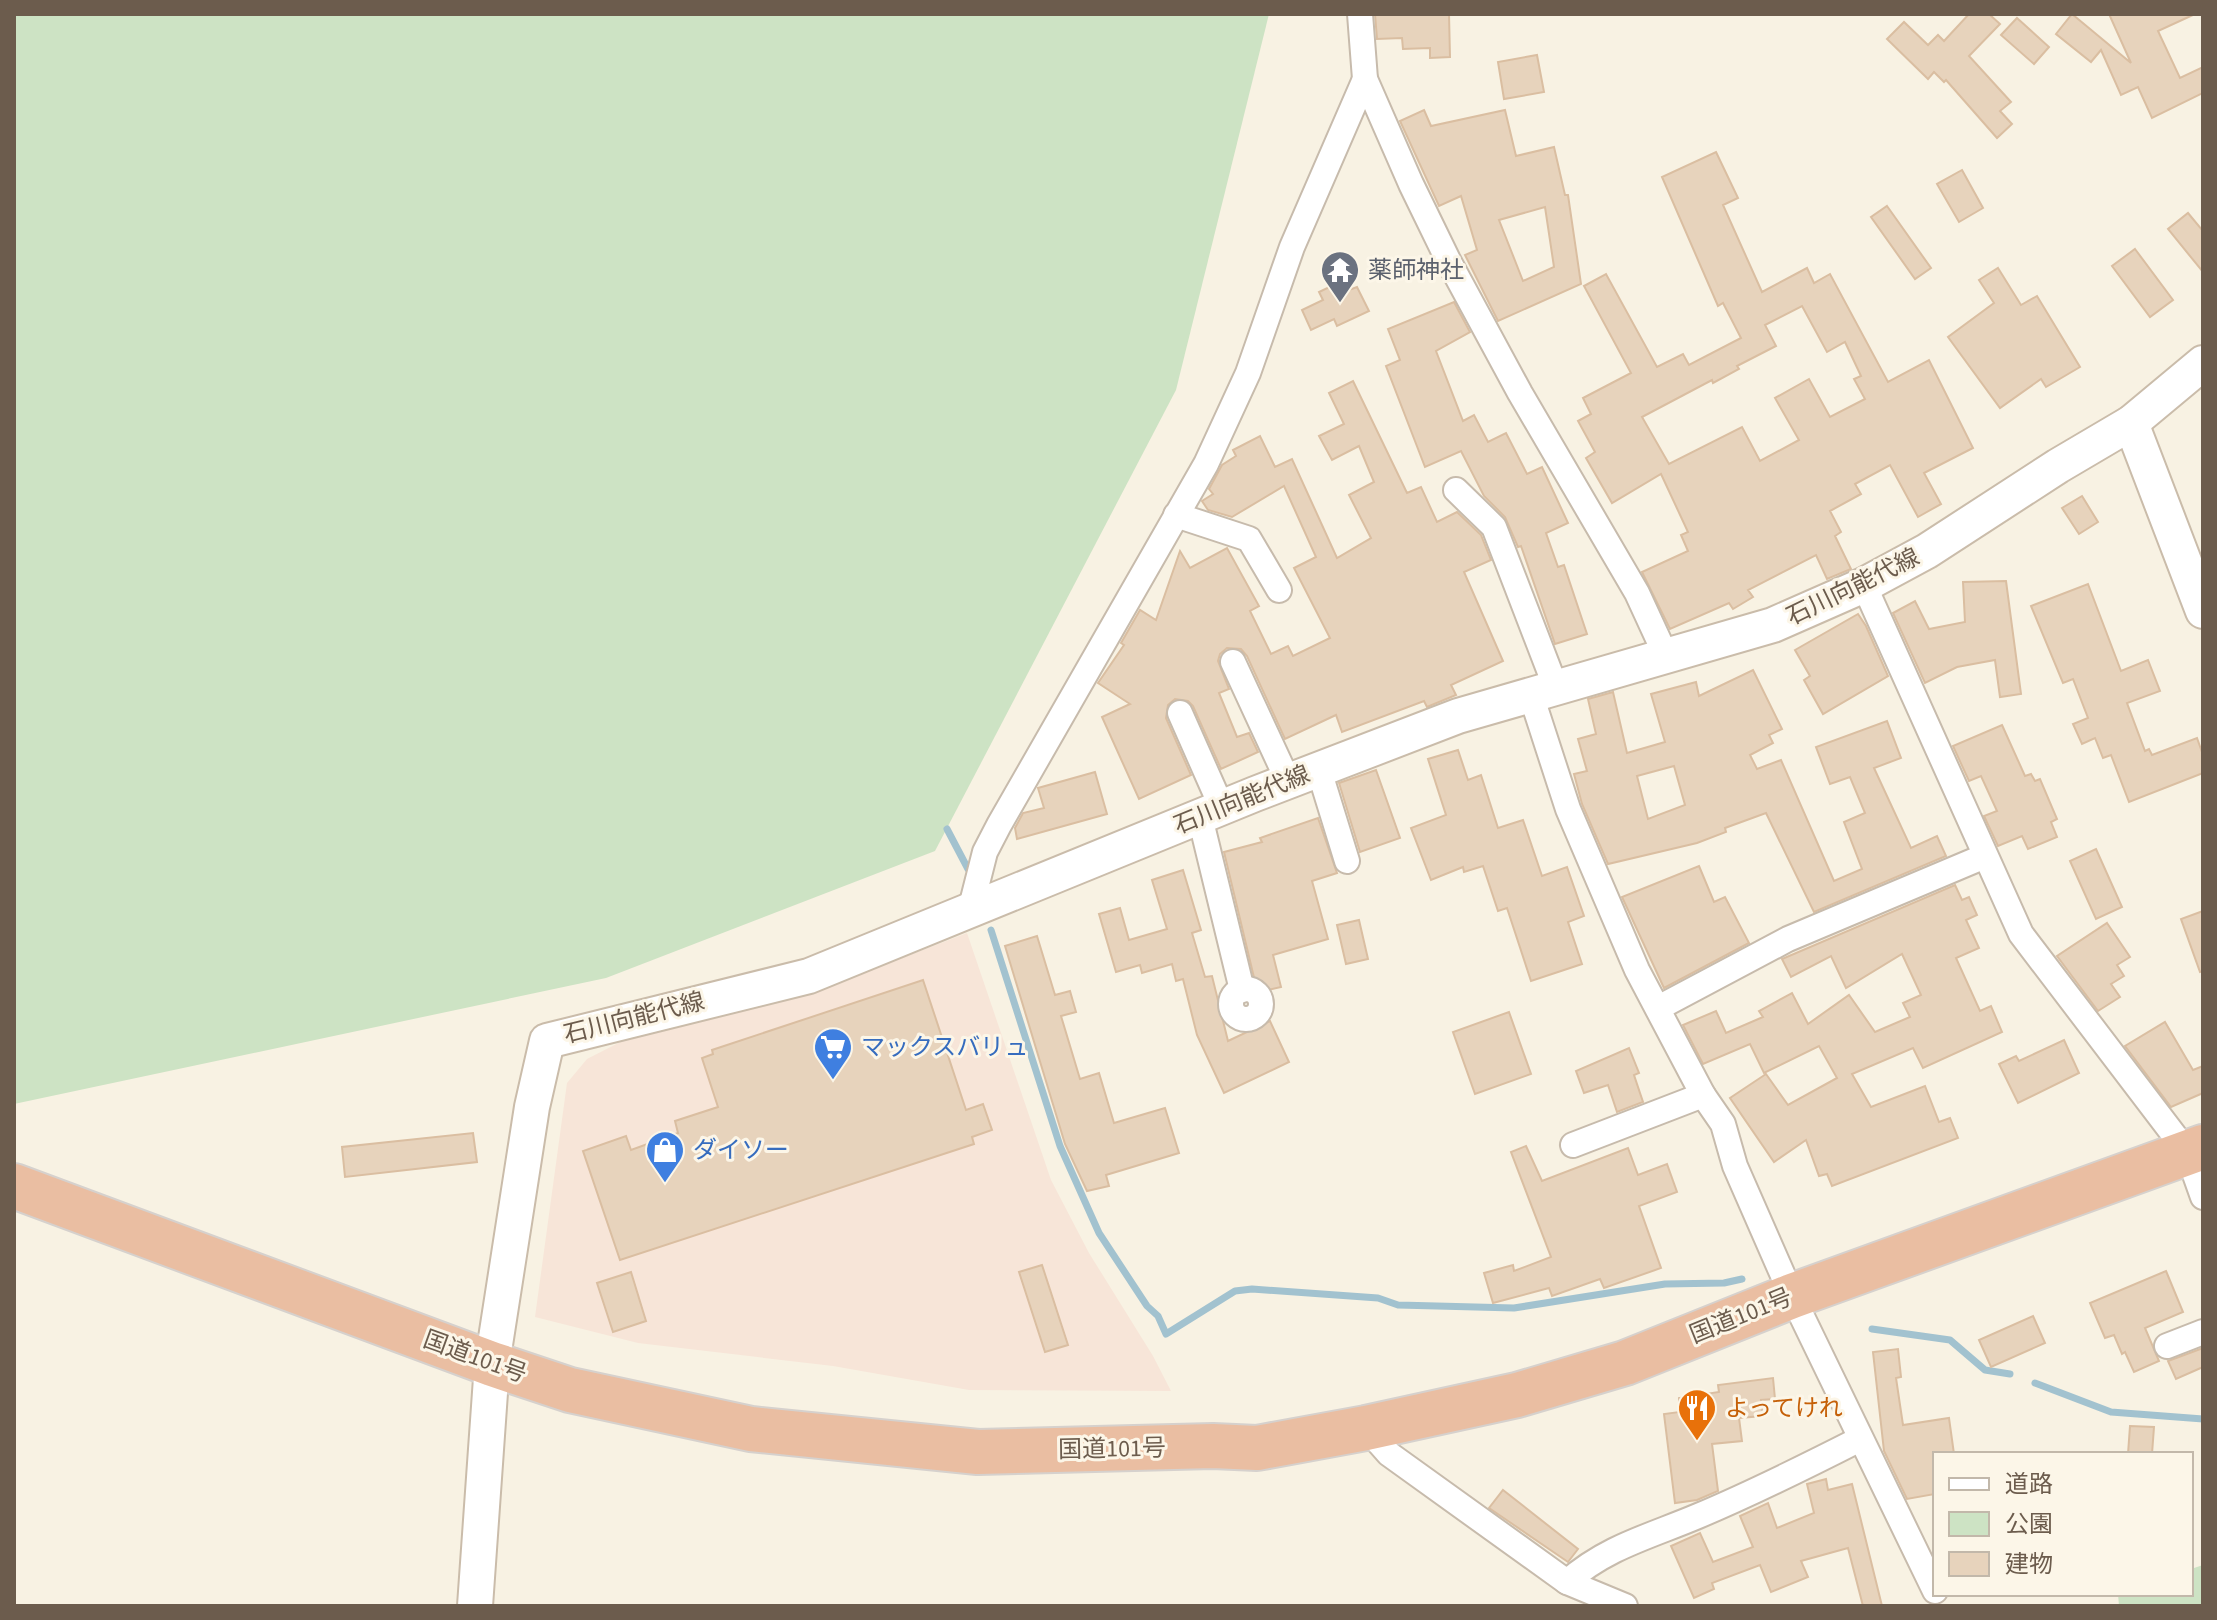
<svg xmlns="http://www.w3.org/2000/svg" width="2217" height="1620" font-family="'Source Sans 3','Noto Sans JP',sans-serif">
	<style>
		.commercial { fill: #f7e5d8 }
		.green { fill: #cde3c4 }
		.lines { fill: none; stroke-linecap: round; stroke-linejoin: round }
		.stream { stroke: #a2c2cf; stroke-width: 7 }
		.building { fill: #e7d3bc; stroke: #dabea1; stroke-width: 2; fill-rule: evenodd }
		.street-casing { stroke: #c7bbac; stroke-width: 28 }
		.secondary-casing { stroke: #cabcaa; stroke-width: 38 }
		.highway-casing { stroke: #d6d1cd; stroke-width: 48 }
		.street { stroke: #fff; stroke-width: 24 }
		.secondary { stroke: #fff; stroke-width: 34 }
		.highway { stroke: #eabea2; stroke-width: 44 }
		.labels { text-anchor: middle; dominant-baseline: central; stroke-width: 6; stroke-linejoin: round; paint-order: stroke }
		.worship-label { font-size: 24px; fill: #5b616d; stroke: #fcf6e8; text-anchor: start }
		.street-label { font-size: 24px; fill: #6c5c4d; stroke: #fcf6e8 }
		.shop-label { font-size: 24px; fill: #366cbe; stroke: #fcf6e8; text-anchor: start }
		.food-label { font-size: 24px; fill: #c56008; stroke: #fcf6e8; text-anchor: start }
	</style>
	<rect width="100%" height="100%" fill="#f8f2e3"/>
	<path class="commercial" d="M967,933L1051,1180L1089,1253L1153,1356L1171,1391L969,1390L833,1366L638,1343L535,1317L567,1083L587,1059L634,1035L816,991Z"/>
	<g class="green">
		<path d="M14,14H1269L1176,390L935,851L606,978L14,1104Z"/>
		<path d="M2203,1565V1606H2119L2118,1594H2191V1569Z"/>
	</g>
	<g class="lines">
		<g class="stream">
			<path d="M947,829L968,869"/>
			<path d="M991,930L1060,1146L1099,1233L1147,1306L1158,1316L1166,1334L1235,1291L1252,1289L1378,1298L1398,1305L1514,1308L1665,1284L1724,1283L1742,1279"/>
			<path d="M1872,1329L1950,1340L1985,1370L2010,1374"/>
			<path d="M2035,1383L2111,1412L2203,1419"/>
		</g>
	</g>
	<g class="building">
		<path d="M1375,14H1449L1450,57L1430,58V48L1403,49L1402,38L1377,39Z"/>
		<path d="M1969,14H1989L2000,24L1969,56L2011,102L2000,111L2012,124L1997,138L1946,80L1944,82L1934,72L1928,79L1887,39L1904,22L1928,45L1938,35L1944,41Z"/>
		<path d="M2072,14L2131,63L2109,14H2195L2158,31L2180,78L2203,67V93L2152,118L2138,87L2121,95L2101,50L2091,62L2056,34Z"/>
		<path d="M2017,18L2049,47L2034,64L2001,35Z"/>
		<path d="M1537,55L1544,92L1504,99L1498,62Z"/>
		<path d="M1424,110L1431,126L1505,110L1516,156L1554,147L1565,195H1568L1581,284L1498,321L1465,255L1477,250L1461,196L1439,206L1400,121ZM1545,207L1554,267L1523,281L1499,220Z"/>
		<path d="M1716,152L1738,198L1723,205L1762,292L1807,268L1814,283L1830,274L1888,382L1929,360L1973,448L1924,473L1941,504L1918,517L1890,465L1855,484L1861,494L1830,511L1841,532L1835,536L1851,569L1827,579L1816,555L1748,590L1753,597L1733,609L1729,603L1670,629L1642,572L1688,551L1681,535L1688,532L1661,474L1612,503L1586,458L1595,452L1578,421L1591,414L1583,398L1631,373L1584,286L1606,274L1657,367L1683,354L1689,365L1741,338L1723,303L1718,306L1662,177ZM1802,306L1827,352L1845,342L1861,376L1854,379L1865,399L1830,417L1809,379L1775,398L1799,440L1760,461L1742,427L1669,464L1642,417L1712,380L1713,383L1739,369L1737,366L1776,346L1765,325Z"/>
		<path d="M1962,170L1983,208L1959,222L1937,184Z"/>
		<path d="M1887,206L1931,268L1915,279L1871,217Z"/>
		<path d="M2188,213L2203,231V272L2168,229Z"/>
		<path d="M2135,249L2173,300L2150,317L2112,266Z"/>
		<path d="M1998,268L2021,305L2037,296L2080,367L2046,387L2041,379L2000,408L1948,337L1994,303L1979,280Z"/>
		<path d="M1344,280L1349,290L1357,287L1369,311L1337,326L1334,319L1311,330L1302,310L1323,300L1319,292Z"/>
		<path d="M1454,302L1470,332L1436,351L1463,421L1474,415L1488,442L1506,433L1527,474L1542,467L1568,523L1546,533L1558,567L1564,565L1587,634L1555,644L1521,546L1518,547L1505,517L1484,496L1461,451L1425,467L1386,366L1400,360L1388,329Z"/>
		<path d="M1353,381L1407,493L1421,487L1437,522L1457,512L1481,535L1491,560L1464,572L1503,661L1451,685L1456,695L1427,707L1424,701L1342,732L1336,715L1285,739L1247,656L1241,649L1227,648L1220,654L1218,661L1229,689L1219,693L1237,737L1249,733L1258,752L1221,769L1193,706L1188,701L1175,699L1168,705L1166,718L1191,775L1139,799L1102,717L1130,704L1098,683L1124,645L1121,643L1140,610L1156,620L1180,551L1190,568L1227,548L1259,606L1250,611L1271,654L1288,646L1293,656L1330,638L1294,568L1316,557L1284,486L1232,517L1208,510L1202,501L1213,494L1209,489L1222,465L1236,456L1233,450L1260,436L1275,467L1292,459L1337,558L1371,538L1349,495L1374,482L1359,446L1332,460L1319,436L1344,424L1329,393Z"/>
		<path d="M2082,496L2098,522L2079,534L2062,508Z"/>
		<path d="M2006,581L2021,694L2000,697L1995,660L1957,667L1925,683L1893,613L1915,601L1929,629L1965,622L1963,582Z"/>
		<path d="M2088,584L2121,671L2148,660L2160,691L2127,703L2145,751L2149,749L2152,755L2197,738L2203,755V773L2129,802L2111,755L2103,758L2095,738L2082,744L2073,724L2088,718L2073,679L2063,683L2031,606Z"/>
		<path d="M1858,614L1866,626L1888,676L1823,714L1804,680L1810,676L1795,650Z"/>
		<path d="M1753,670L1782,729L1769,735L1773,743L1750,755L1757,769L1781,760L1834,881L1862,869L1844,822L1865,813L1850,777L1830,784L1816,747L1887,721L1901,758L1874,768L1911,848L1937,836L1946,856L1814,912L1766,813L1725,828L1726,832L1697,843L1608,864L1582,804L1574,774L1587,771L1578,739L1596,734L1588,699L1613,692L1627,753L1665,742L1651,694L1696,682L1699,696ZM1674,766L1685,805L1648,819L1637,776Z"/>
		<path d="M2002,725L2025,776L2031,774L2035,781L2040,779L2057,819L2051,822L2057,837L2028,849L2022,836L1998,846L1984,816L1997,811L1981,776L1969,781L1953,746Z"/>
		<path d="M1458,750L1468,780L1481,775L1498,828L1523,820L1542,876L1567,867L1584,916L1568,922L1582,964L1531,981L1507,908L1498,911L1483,866L1464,872L1463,867L1431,880L1411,828L1446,815L1428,759Z"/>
		<path d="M1376,770L1400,838L1360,852L1339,783Z"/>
		<path d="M1095,772L1107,814L1017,839L1015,828L1023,813L1044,808L1038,788Z"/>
		<path d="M1318,818L1337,873L1312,881L1328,939L1273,955L1281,987L1264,991L1256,986L1224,852L1262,842L1260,838Z"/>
		<path d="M2096,849L2122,907L2096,919L2070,861Z"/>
		<path d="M1699,866L1714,902L1725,897L1749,943L1664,988L1622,897Z"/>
		<path d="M1183,870L1201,930L1192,933L1205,977L1212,976L1228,1041L1270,1021L1289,1062L1224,1093L1197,1035L1183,979L1176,981L1172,964L1142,973L1140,965L1116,972L1099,914L1120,908L1129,940L1167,929L1152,880Z"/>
		<path d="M1955,885L1962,900L1969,897L1977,915L1966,920L1979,948L1956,958L1980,1011L1991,1006L2002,1032L1923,1068L1913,1048L1852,1074L1871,1107L1925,1086L1939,1122L1950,1118L1958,1138L1832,1186L1827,1174L1819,1176L1806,1140L1774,1162L1730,1098L1766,1074L1788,1105L1837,1078L1819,1046L1764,1073L1750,1044L1703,1064L1683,1025L1716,1011L1726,1033L1763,1017L1759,1011L1792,993L1808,1024L1849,995L1875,1032L1910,1017L1903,1003L1921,995L1902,954L1846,988L1831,956L1791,977L1782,959Z"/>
		<path d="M2203,911V971L2200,972L2181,919Z"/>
		<path d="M1359,920L1368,959L1346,964L1337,925Z"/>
		<path d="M2107,923L2130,957L2117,965L2124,976L2111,984L2120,997L2098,1011L2057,956Z"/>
		<path d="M1037,936L1055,995L1070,991L1076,1012L1061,1016L1080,1079L1099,1073L1114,1123L1165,1108L1179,1153L1106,1175L1109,1186L1087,1191L1065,1144L1005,946Z"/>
		<path d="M923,980L966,1110L983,1104L992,1130L972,1137L974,1144L620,1260L583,1151L626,1136L631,1150L678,1133L675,1121L718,1107L702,1058L713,1054L712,1050Z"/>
		<path d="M1509,1012L1531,1074L1475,1094L1453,1032Z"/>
		<path d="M2165,1022L2193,1070L2203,1066V1093L2171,1107L2125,1046Z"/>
		<path d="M2064,1040L2079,1073L2018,1103L1999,1064L2016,1056L2019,1061Z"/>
		<path d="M1629,1048L1639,1073L1634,1075L1643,1102L1617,1112L1608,1085L1584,1093L1576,1071Z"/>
		<path d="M473,1133L477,1162L345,1177L342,1147Z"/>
		<path d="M1526,1146L1542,1181L1628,1148L1638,1175L1667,1164L1677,1192L1639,1206L1661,1268L1604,1288L1600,1279L1552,1296L1549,1288L1493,1303L1484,1273L1513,1265L1514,1271L1551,1257L1511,1152Z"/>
		<path d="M1042,1265L1068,1345L1045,1352L1019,1272Z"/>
		<path d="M2166,1271L2183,1312L2145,1328L2159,1361L2134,1372L2125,1352L2122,1354L2114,1335L2105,1338L2090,1303Z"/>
		<path d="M631,1272L646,1321L613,1332L597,1283Z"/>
		<path d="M2033,1316L2045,1343L1991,1367L1979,1340Z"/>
		<path d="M2203,1348V1367L2176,1379L2168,1361Z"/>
		<path d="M1898,1349L1901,1377L1896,1378L1903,1425L1949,1418L1954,1454H1935V1494L1907,1499L1884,1451L1873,1352Z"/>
		<path d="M1773,1378L1775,1399L1761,1400L1763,1416L1739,1418L1742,1441L1712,1444L1718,1491L1697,1500L1675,1503L1664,1414L1680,1412L1679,1398L1719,1392L1718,1385Z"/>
		<path d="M2130,1426L2154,1427L2152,1454H2128Z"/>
		<path d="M1826,1479L1828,1490L1852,1484L1882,1606H1863L1848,1548L1801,1561L1808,1577L1771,1592L1760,1565L1712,1583L1714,1589L1694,1598L1671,1546L1700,1533L1713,1562L1753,1547L1740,1516L1768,1503L1777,1528L1814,1513L1807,1484Z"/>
		<path d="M1503,1490L1578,1549L1568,1562L1489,1508Z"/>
	</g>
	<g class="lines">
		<g class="street-casing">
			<g id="street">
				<path d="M1360,14L1365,79L1411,184L1448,260L1520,393L1637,593L1666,656"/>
				<path d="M1456,490L1494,527L1556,688"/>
				<path d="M1176,515L1249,539L1279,590"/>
				<path d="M1864,585L2021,934L2187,1152L2203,1197"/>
				<path d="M1233,662L1288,781"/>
				<path d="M1531,695L1568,809L1637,970L1703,1095L1723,1124L1735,1166L1792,1296L1935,1591"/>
				<path d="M1180,713L1222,808"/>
				<path d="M1319,770L1347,861"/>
				<path d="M1200,817L1242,990"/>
				<path d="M970,911L985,852L999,825L1206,464L1248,373L1292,247L1365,79"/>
				<circle cx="1246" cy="1004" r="15"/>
				<path d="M1658,1008L1788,939L1985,856"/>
				<path d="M1573,1145L1703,1095"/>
				<path d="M2167,1346L2203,1332"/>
				<path d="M1366,1428L1389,1454L1567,1582C1606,1547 1651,1536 1698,1516C1753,1493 1807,1466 1860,1439"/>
				<path d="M1567,1582L1625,1606"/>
			</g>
		</g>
		<g class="secondary-casing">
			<g id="secondary">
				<path d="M2131,423L2203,611"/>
				<path d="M475,1606L492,1364L532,1107L547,1041L809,976L1255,794L1458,716L1773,625L1864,585L1927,551L2058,466L2131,423L2203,363"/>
			</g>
		</g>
		<g class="highway-casing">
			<path id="highway" d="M14,1186L492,1364L570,1390L751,1429L978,1452L1213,1446L1257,1448L1366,1428L1517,1395L1625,1363L1792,1296L2203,1147"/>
		</g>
		<use href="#street" class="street"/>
		<use href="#secondary" class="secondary"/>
		<use href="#highway" class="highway"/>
	</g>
	<defs>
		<g id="temple-pin" transform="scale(2)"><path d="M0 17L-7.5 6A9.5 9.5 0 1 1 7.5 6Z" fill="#6b7280" stroke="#fcf6e8"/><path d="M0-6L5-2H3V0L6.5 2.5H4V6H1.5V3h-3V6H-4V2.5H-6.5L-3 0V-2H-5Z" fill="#fff"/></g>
		<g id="supermarket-pin" transform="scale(2)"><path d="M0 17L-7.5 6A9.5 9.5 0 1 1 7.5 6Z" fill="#3f7fe0" stroke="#fcf6e8"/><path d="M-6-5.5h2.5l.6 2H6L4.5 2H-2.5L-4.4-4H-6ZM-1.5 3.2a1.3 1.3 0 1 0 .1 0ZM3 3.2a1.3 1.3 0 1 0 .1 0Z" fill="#fff"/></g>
		<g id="shop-pin" transform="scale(2)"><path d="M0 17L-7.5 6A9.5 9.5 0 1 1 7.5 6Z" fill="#3f7fe0" stroke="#fcf6e8"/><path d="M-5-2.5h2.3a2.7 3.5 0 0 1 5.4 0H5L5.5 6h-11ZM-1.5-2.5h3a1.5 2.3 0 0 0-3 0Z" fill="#fff"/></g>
		<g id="restaurant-pin" transform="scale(2)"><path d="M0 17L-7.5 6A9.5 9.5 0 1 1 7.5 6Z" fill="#e8710a" stroke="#fcf6e8"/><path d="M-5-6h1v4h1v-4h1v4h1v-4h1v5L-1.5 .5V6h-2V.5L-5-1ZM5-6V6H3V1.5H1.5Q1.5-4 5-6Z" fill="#fff"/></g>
	</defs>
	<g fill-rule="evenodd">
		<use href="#temple-pin" x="1340" y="270"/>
		<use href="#supermarket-pin" x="833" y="1047"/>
		<use href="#shop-pin" x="665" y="1150"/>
		<use href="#restaurant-pin" x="1697" y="1408"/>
	</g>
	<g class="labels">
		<g class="worship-label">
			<text x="1368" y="270">薬師神社</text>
		</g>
		<g class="street-label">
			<text transform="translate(1853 587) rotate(-26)">石川向能代線</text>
			<text transform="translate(1242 800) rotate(-22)">石川向能代線</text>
			<text transform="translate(634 1018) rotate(-14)">石川向能代線</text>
			<text transform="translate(1741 1316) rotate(-22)">国道101号</text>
			<text transform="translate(475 1357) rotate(20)">国道101号</text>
			<text transform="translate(1112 1449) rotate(-1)">国道101号</text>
		</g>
		<g class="shop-label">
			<text x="861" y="1047">マックスバリュ</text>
			<text x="693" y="1150">ダイソー</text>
		</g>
		<g class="food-label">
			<text x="1725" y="1408">よってけれ</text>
		</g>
	</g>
	<rect width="2217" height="1620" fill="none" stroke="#6c5c4d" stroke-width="32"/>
	<rect x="1933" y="1452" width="260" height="144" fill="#fcf6e8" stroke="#c2b8aa" stroke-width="2"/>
	<rect x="1949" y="1478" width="40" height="12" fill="#ffffff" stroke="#c2b8aa" stroke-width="2"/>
	<text x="2005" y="1492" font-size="24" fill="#6c5c4d">道路</text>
	<rect x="1949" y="1512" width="40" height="24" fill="#cde3c4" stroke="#c2b8aa" stroke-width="2"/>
	<text x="2005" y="1532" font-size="24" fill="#6c5c4d">公園</text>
	<rect x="1949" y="1552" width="40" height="24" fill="#e7d3bc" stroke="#c2b8aa" stroke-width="2"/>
	<text x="2005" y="1572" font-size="24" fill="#6c5c4d">建物</text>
</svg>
